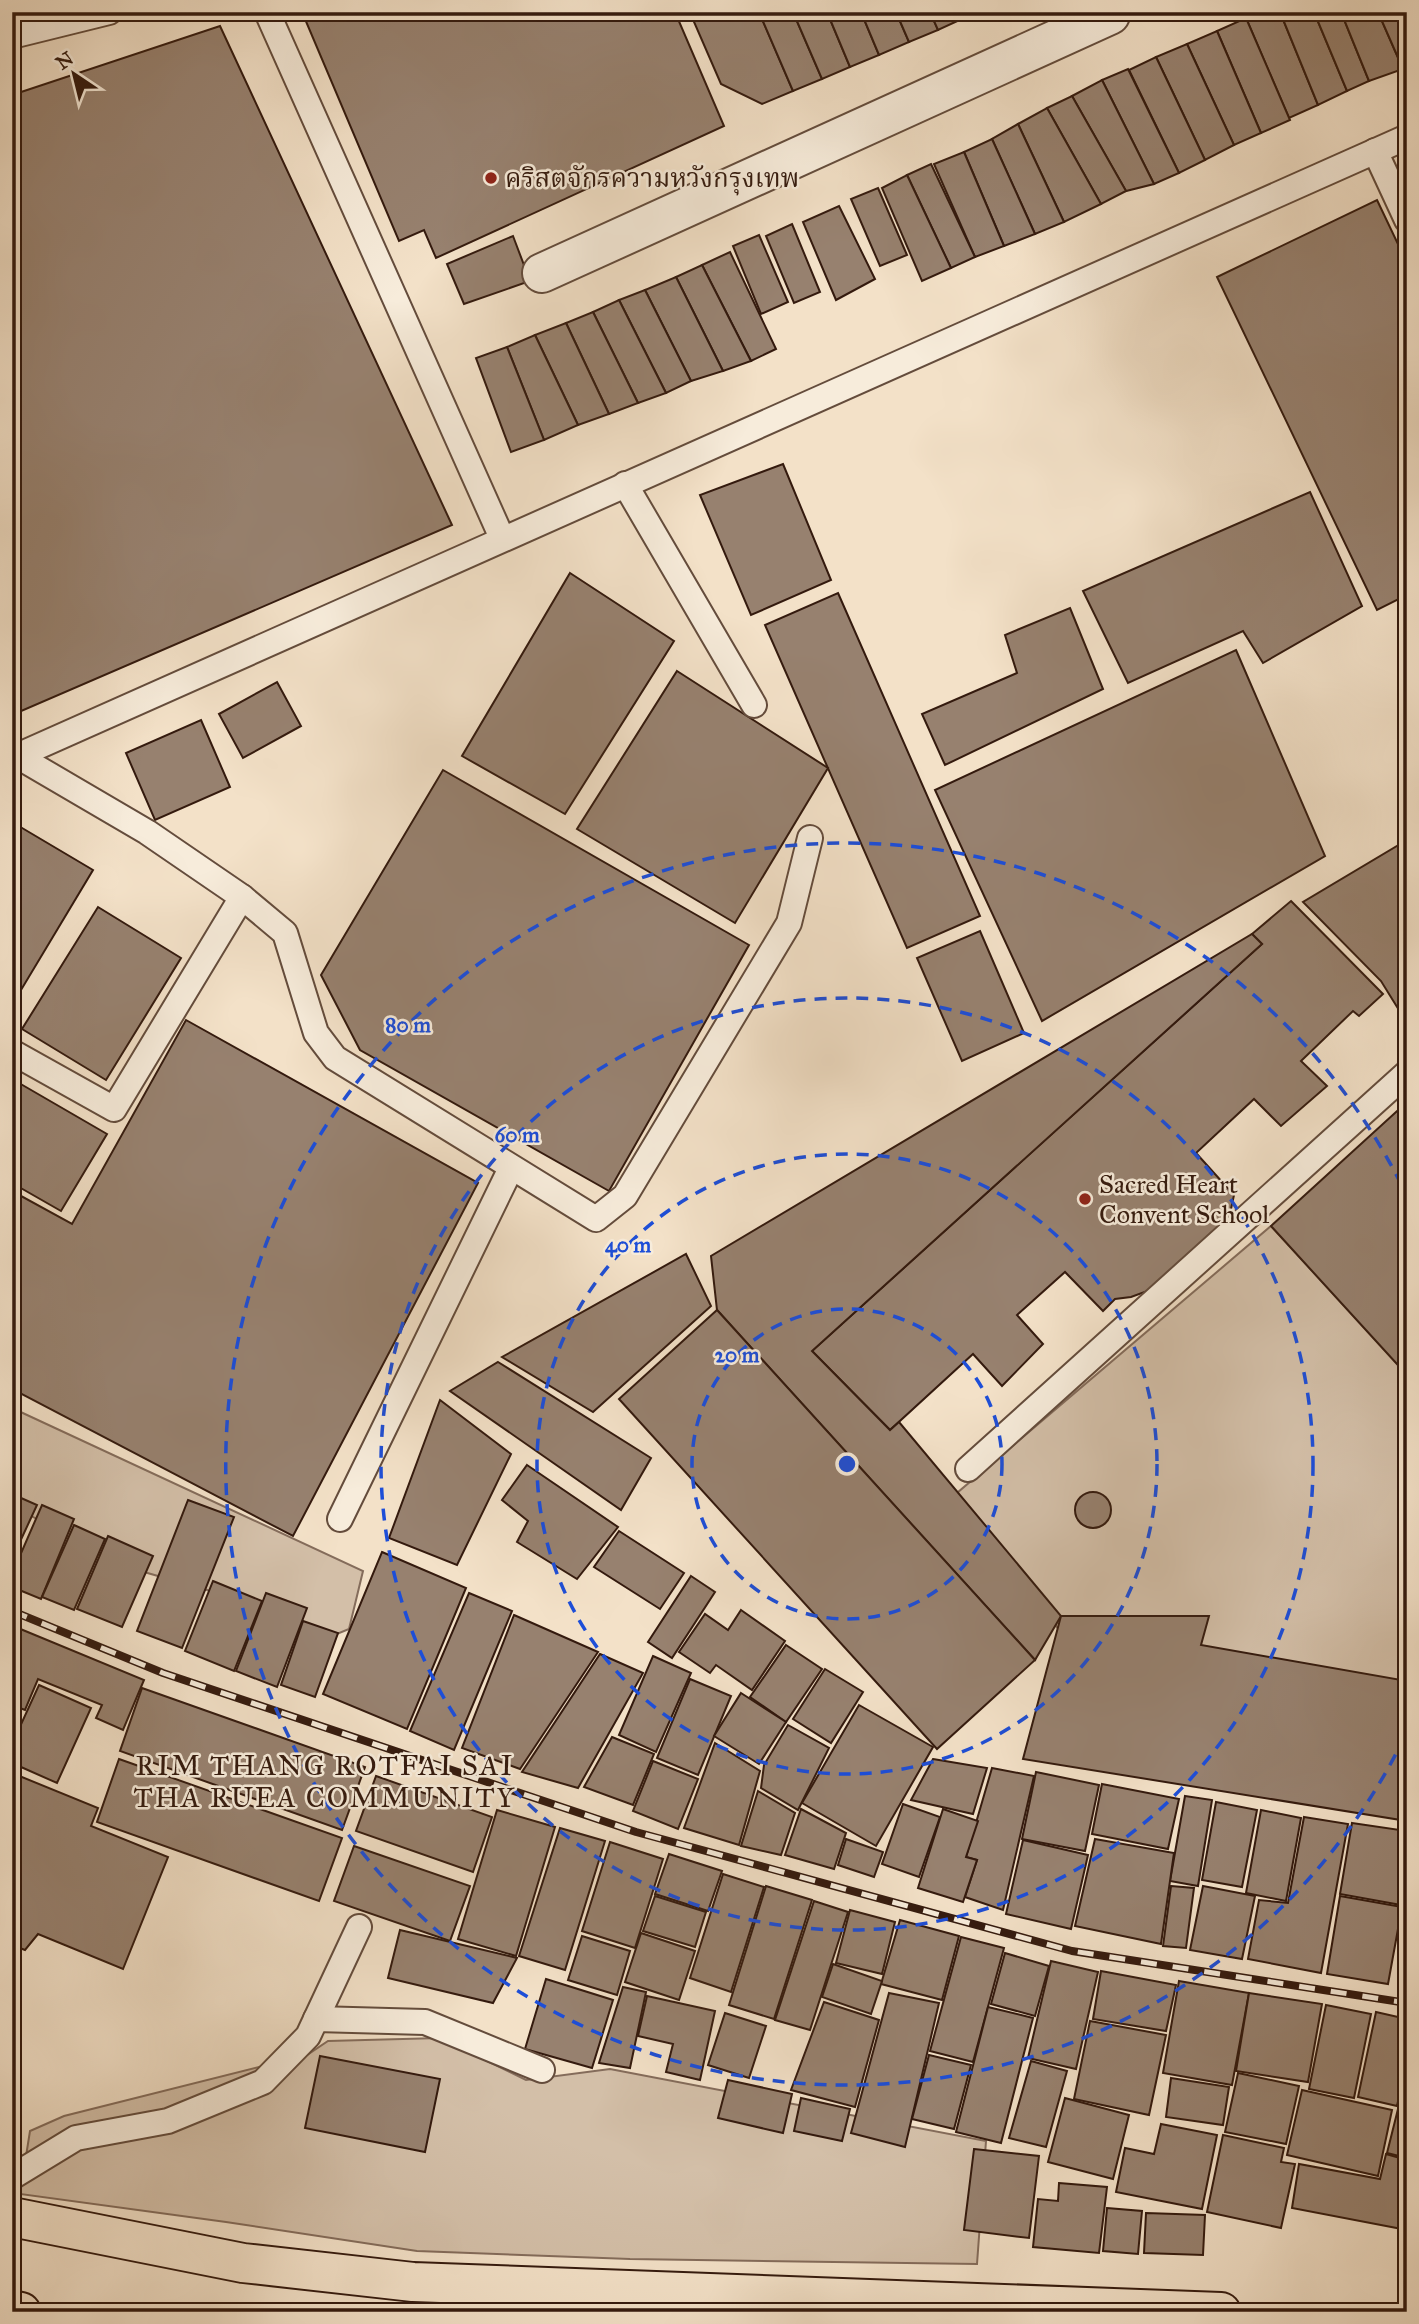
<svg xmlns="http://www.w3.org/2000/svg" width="1419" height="2324" font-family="'IM FELL Great Primer','Noto Serif Thai',serif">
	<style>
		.green { fill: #d3bfa8; stroke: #846c5b; stroke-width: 2 }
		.building { fill: #97816f; stroke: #341a0e; stroke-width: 2 }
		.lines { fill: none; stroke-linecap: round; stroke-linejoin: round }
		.service-casing { stroke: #644c3c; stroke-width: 28 }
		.minor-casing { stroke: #644c3c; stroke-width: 42 }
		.motorway-casing { stroke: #341a0e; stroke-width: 42 }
		.service { stroke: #f7ecdb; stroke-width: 24 }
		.minor { stroke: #f7ecdb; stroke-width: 38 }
		.motorway { stroke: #f3e1c8; stroke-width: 38 }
		.rail-casing { stroke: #341a0e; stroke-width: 8 }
		.rail { stroke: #f7ecdb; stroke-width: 5; stroke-dasharray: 16; stroke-linecap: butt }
		.ring { fill: none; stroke: #1d4ed8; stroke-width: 3.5; stroke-dasharray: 12 9 }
		.poi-dot { fill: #8f2418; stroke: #f7ecdb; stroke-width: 2.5 }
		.labels { text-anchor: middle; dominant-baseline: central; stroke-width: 5; stroke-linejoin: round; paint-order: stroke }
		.poi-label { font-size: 26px; fill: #341a0e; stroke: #f7ecdb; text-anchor: start }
		.neighbourhood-label { font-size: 28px; letter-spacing: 2px; fill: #341a0e; stroke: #f7ecdb }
		.centre { fill: #1d4ed8; stroke: #f7ecdb; stroke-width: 3.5 }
		.ring-label { font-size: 21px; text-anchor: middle; font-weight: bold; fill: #1d4ed8; stroke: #f7ecdb; stroke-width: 5; stroke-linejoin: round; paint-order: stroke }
	</style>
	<rect width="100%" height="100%" fill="#f3e1c8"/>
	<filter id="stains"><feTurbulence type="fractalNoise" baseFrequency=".00286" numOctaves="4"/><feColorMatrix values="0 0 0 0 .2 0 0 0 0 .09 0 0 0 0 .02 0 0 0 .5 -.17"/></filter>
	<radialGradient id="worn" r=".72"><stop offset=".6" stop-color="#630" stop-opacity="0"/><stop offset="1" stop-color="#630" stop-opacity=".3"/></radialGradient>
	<g class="green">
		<path d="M1271,1226L1407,1375V1683L1071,1646L957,1493Z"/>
		<path d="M12,1408L363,1571L349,1629L320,1641L228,1596L116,1564L12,1505Z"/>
		<path d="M440,2038L526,2080L610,2069L986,2141L977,2264L630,2259L417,2251L226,2222L20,2194L30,2131L64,2116L307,2055L328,2041Z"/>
	</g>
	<g class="building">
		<path d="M12,12H45L12,21Z"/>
		<path d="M302,12H675L724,126L436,258L424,230L399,241Z"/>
		<path d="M697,12H759L793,91L762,104L721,84L691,15Z"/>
		<path d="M759,12H793L822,79L793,91Z"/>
		<path d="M793,12H827L850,67L822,79Z"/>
		<path d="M827,12H861L879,55L850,67Z"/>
		<path d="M861,12H896L909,42L879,55Z"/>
		<path d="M896,12H930L938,30L909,42Z"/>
		<path d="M930,12H977L938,30Z"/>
		<path d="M1259,12H1280L1318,105L1289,118L1246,18Z"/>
		<path d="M1280,12H1314L1347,91L1318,105Z"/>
		<path d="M1314,12H1341L1369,81L1347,91Z"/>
		<path d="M1341,12H1378L1403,69L1369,81Z"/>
		<path d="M1378,12H1407V68L1403,69Z"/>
		<path d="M1246,18L1290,120L1261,133L1217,31Z"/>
		<path d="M220,26L452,525L12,715V383L16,380L12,370V95Z"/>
		<path d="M1217,31L1261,133L1234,145L1187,44Z"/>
		<path d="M1187,44L1234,145L1205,160L1156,57Z"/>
		<path d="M1156,57L1205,160L1179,173L1129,70Z"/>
		<path d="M1128,69L1179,173L1154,184L1102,80Z"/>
		<path d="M1102,80L1154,184L1126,191L1072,96Z"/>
		<path d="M1072,96L1126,191L1101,204L1047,108Z"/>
		<path d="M1047,108L1101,204L1064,222L1018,124Z"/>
		<path d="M1018,124L1064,222L1035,234L992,139Z"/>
		<path d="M992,139L1035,234L1004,246L964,152Z"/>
		<path d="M964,152L1004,246L975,257L934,164Z"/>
		<path d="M931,164L975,257L951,268L907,175Z"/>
		<path d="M907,175L951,268L922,281L882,188Z"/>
		<path d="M878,188L907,255L880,266L851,199Z"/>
		<path d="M1377,200L1407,263V595L1377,610L1217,277Z"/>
		<path d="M839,206L875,279L836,300L803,222Z"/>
		<path d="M792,224L820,292L794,303L766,236Z"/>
		<path d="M759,235L788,302L761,314L733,246Z"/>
		<path d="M513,236L530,281L464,304L447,264Z"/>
		<path d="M730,252L776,349L751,361L702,265Z"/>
		<path d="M702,265L751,361L723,371L676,277Z"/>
		<path d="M676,277L723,371L691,381L645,290Z"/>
		<path d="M645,290L691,381L666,393L619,300Z"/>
		<path d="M619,300L666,393L638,403L593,312Z"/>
		<path d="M593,312L638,403L609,414L566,323Z"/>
		<path d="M566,323L609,414L578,425L535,335Z"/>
		<path d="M535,335L578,425L544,440L507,347Z"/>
		<path d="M507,347L544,440L511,452L476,358Z"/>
		<path d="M783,464L831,580L751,615L700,495Z"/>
		<path d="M1310,492L1362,606L1263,663L1243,631L1128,683L1083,591Z"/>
		<path d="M570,573L674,641L565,814L462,756Z"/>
		<path d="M838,593L980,916L907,948L765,625Z"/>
		<path d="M1070,608L1103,689L945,765L922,714L1017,673L1005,635Z"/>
		<path d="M1236,650L1325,856L1042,1021L935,790Z"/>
		<path d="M677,671L828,768L735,923L577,829Z"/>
		<path d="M277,682L301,726L243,758L219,714Z"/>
		<path d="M201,720L230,787L155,820L126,753Z"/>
		<path d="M443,770L749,945L609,1191L360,1050L321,975Z"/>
		<path d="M12,822L93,870L12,1005Z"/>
		<path d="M1407,840V1023L1381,981L1303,902Z"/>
		<path d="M1291,901L1383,994L1359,1016L1353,1011L1301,1061L1327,1086L1281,1126L1254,1099L1196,1153L1234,1195L1231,1209L1217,1236L1164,1285L1131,1297L1115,1299L1103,1311L1065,1272L1017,1315L1043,1344L1002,1386L973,1354L890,1430L812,1351L1262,944L1252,934Z"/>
		<path d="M98,907L181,958L106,1080L22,1029Z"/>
		<path d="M980,931L1024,1033L962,1061L917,958Z"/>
		<path d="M1252,934L1262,944L812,1351L890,1430L899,1422L1061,1616L1035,1660L717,1310L711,1256Z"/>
		<path d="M186,1020L478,1183L293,1536L12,1389V1191L72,1224Z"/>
		<path d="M19,1083L107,1134L61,1211L12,1183V1094Z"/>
		<path d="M1407,1102V1375L1271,1226Z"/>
		<path d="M686,1254L711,1306L593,1412L502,1357Z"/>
		<path d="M717,1310L1035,1660L937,1749L619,1399Z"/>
		<path d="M498,1362L651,1458L621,1510L450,1391Z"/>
		<path d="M440,1400L511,1454L457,1565L389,1538Z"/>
		<path d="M527,1465L618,1527L577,1579L517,1542L528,1521L502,1500Z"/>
		<circle cx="1093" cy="1510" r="18"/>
		<path d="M12,1494L37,1505L12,1559Z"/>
		<path d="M188,1500L234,1517L182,1648L137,1631Z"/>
		<path d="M42,1505L74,1519L41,1599L12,1587V1574Z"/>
		<path d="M74,1525L105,1539L74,1610L42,1597Z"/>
		<path d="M619,1531L684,1573L660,1609L594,1567Z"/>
		<path d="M108,1536L153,1556L122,1627L77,1609Z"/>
		<path d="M382,1552L466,1588L407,1729L323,1694Z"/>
		<path d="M691,1576L715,1592L672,1658L648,1642Z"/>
		<path d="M213,1581L262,1601L234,1671L185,1651Z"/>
		<path d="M266,1593L307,1608L277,1687L236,1671Z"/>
		<path d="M469,1593L512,1611L454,1750L410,1731Z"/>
		<path d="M741,1610L785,1641L752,1690L716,1665L710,1673L679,1652L705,1614L728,1630Z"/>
		<path d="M514,1615L598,1652L520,1769L462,1748Z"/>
		<path d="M1061,1616H1209L1201,1645L1407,1681V1821L1023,1759Z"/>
		<path d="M303,1621L338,1633L315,1697L281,1685Z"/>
		<path d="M18,1628L144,1680L123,1730L96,1718L102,1705L38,1679L25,1710L12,1705V1642Z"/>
		<path d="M786,1645L822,1669L786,1722L750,1697Z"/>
		<path d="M600,1654L643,1673L578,1788L522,1772Z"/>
		<path d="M653,1656L691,1673L656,1752L619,1735Z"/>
		<path d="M825,1669L863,1692L831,1743L793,1719Z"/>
		<path d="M690,1679L731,1696L698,1775L657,1758Z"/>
		<path d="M39,1685L91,1708L57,1783L12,1763V1744Z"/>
		<path d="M142,1688L365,1767L342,1830L120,1751Z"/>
		<path d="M741,1693L786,1722L759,1764L714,1736Z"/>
		<path d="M859,1705L933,1747L876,1846L802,1803Z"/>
		<path d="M788,1725L829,1748L798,1810L761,1788L764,1765Z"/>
		<path d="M612,1737L654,1754L633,1805L584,1787Z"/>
		<path d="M715,1743L760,1771L739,1845L684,1828Z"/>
		<path d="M119,1759L342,1838L319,1901L97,1822Z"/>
		<path d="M933,1759L987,1768L973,1814L911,1800Z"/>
		<path d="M653,1761L698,1779L678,1829L633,1811Z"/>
		<path d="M992,1768L1034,1776L1003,1910L965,1897L977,1860L966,1857Z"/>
		<path d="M1036,1772L1099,1785L1085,1851L1022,1839Z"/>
		<path d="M12,1773L98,1808L91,1826L168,1857L123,1969L38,1934L25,1950L12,1945Z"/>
		<path d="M376,1776L492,1817L473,1872L356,1831Z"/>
		<path d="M1102,1784L1179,1799L1168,1849L1092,1834Z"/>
		<path d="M758,1791L795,1813L781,1855L741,1846Z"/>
		<path d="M1185,1796L1212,1800L1198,1886L1170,1881Z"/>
		<path d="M1216,1802L1257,1810L1242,1887L1202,1880Z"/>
		<path d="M903,1804L940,1817L919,1877L882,1864Z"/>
		<path d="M801,1809L846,1833L834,1869L785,1855Z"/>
		<path d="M943,1809L978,1821L966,1857L977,1860L963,1902L918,1888Z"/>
		<path d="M497,1810L555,1827L516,1956L458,1939Z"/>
		<path d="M1261,1810L1301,1818L1286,1901L1246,1893Z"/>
		<path d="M1304,1817L1348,1824L1321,1973L1248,1959L1259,1900L1288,1903Z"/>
		<path d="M1352,1823L1407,1831V1870L1401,1905L1340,1894Z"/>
		<path d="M560,1828L605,1841L565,1970L519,1956Z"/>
		<path d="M846,1839L883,1852L874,1877L838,1865Z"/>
		<path d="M1095,1839L1174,1853L1161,1944L1075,1926Z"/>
		<path d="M1023,1840L1088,1855L1071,1929L1006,1914Z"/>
		<path d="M610,1842L663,1859L635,1948L582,1931Z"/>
		<path d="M354,1846L470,1886L450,1941L334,1901Z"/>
		<path d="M669,1854L722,1871L708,1911L655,1894Z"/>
		<path d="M723,1874L764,1887L731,1992L690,1978Z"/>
		<path d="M766,1886L812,1900L774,2019L729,2005Z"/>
		<path d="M1171,1886L1194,1888L1186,1948L1163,1946Z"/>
		<path d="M1203,1886L1255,1896L1242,1959L1190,1950Z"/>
		<path d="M655,1896L706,1912L695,1947L643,1931Z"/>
		<path d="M1340,1896L1402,1907L1388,1984L1327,1974Z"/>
		<path d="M814,1901L848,1912L810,2030L775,2020Z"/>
		<path d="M850,1910L895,1922L882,1974L836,1963Z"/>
		<path d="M1407,1919V1957L1400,1956Z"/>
		<path d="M900,1920L959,1936L942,2000L881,1984Z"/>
		<path d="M400,1930L517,1958L493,2003L388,1978Z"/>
		<path d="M641,1933L695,1951L679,2000L625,1982Z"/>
		<path d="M582,1936L630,1951L617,1995L568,1980Z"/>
		<path d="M961,1937L1004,1948L973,2062L930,2051Z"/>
		<path d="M1005,1953L1049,1966L1035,2016L991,2004Z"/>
		<path d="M1051,1961L1098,1972L1076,2069L1028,2058Z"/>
		<path d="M833,1964L882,1981L871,2014L822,1997Z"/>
		<path d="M1101,1971L1176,1985L1166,2031L1093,2019Z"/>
		<path d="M546,1979L613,2000L592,2068L525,2049Z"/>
		<path d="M1179,1981L1249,1993L1232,2085L1163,2073Z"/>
		<path d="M623,1987L646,1992L630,2068L599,2063Z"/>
		<path d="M889,1993L939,2003L905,2147L851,2133Z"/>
		<path d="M1249,1993L1322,2004L1308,2082L1236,2071Z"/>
		<path d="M647,1996L715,2011L700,2080L666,2072L673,2044L638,2036Z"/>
		<path d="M824,2002L879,2020L855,2107L791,2090Z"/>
		<path d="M1326,2005L1371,2014L1354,2098L1309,2089Z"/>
		<path d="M988,2007L1033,2018L1001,2143L956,2132Z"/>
		<path d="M1376,2012L1407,2019V2059L1397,2106L1358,2097Z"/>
		<path d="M725,2013L766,2026L749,2078L708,2065Z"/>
		<path d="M1090,2021L1166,2035L1149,2115L1074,2099Z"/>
		<path d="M929,2055L971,2065L954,2129L912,2119Z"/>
		<path d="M320,2056L440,2079L425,2152L305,2128Z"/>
		<path d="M1031,2061L1067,2071L1046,2147L1009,2138Z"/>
		<path d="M1238,2073L1299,2086L1286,2144L1225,2132Z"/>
		<path d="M1171,2078L1229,2087L1223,2125L1166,2117Z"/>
		<path d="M728,2080L792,2094L783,2133L718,2118Z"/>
		<path d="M1302,2090L1392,2110L1378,2176L1287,2155Z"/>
		<path d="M1401,2097L1407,2099V2158L1387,2153Z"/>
		<path d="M801,2098L850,2109L842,2141L794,2131Z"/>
		<path d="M1065,2098L1129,2115L1113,2179L1048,2162Z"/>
		<path d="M1161,2124L1217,2135L1202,2209L1116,2192L1125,2148L1154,2154Z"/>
		<path d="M1223,2135L1284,2148L1281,2162L1295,2164L1281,2228L1207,2212Z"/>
		<path d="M974,2149L1039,2156L1029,2238L964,2230Z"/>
		<path d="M1386,2154L1407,2160V2230L1292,2208L1299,2164L1380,2179Z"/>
		<path d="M1059,2183L1107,2187L1099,2253L1033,2247L1038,2199L1058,2201Z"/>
		<path d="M1107,2208L1142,2211L1138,2254L1103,2251Z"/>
		<path d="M1146,2213L1205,2215L1203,2255L1144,2253Z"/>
	</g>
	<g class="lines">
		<g class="service-casing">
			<g id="service">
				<path d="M267,12L502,538"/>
				<path d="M12,36L109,12"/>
				<path d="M1375,151L1407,220"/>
				<path d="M625,484L754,705"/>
				<path d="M12,753L147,832L242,897L285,933L316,1033L335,1058L596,1219L625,1196L789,923L810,838"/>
				<path d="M17,756L1407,137"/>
				<path d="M12,1052L114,1109L242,897"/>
				<path d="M968,1469L1407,1073"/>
				<path d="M340,1519L511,1168"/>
				<path d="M316,2019L425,2022L542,2070"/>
				<path d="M12,2177L76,2138L168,2121L263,2082L308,2036L359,1927"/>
			</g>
		</g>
		<g class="minor-casing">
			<path id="minor" d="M542,273L1110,15"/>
		</g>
		<g class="motorway-casing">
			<g id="motorway">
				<path d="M12,2217L243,2263L413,2282L1221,2312"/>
				<path d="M12,2310L21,2312"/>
			</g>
		</g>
		<use href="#service" class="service"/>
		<use href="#minor" class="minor"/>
		<use href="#motorway" class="motorway"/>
		<g class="rail-casing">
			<path id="rail" d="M12,1611L163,1673L636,1832L1072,1951L1407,2003"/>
		</g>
		<use href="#rail" class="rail"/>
	</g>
	<g class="ring">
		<circle cx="847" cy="1464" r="155"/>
		<circle cx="847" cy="1464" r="310"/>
		<circle cx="847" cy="1464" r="466"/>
		<path d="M1405 1736A621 621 0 1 1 1405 1192"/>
	</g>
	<g class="poi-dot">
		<circle cx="491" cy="178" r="7"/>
		<circle cx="1085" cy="1199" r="7"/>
	</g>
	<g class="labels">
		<g class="poi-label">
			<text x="505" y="178">คริสตจักรความหวังกรุงเทพ</text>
			<text x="1099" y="1184">Sacred Heart<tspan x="1099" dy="30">Convent School</tspan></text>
		</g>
		<g class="neighbourhood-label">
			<text x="325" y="1765">RIM THANG ROTFAI SAI<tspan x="325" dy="32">THA RUEA COMMUNITY</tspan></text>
		</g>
	</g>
	<circle cx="847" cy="1464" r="10" class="centre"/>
	<g class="ring-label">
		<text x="408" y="1032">80 m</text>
		<text x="517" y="1142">60 m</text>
		<text x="628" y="1252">40 m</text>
		<text x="737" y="1362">20 m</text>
	</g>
	<rect width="1419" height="2324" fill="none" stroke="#f3e1c8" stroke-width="42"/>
	<rect x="14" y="14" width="1391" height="2296" fill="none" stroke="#341a0e" stroke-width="3.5"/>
	<rect x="21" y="21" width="1377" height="2282" fill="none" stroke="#341a0e" stroke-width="2"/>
	<g transform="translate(74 74) rotate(325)" stroke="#f7ecdb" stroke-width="5" paint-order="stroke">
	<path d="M0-5L12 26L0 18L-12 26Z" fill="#341a0e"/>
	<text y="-10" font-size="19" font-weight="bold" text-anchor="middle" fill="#341a0e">N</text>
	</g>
	<rect width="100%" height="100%" filter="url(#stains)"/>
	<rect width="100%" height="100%" fill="url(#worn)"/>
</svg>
